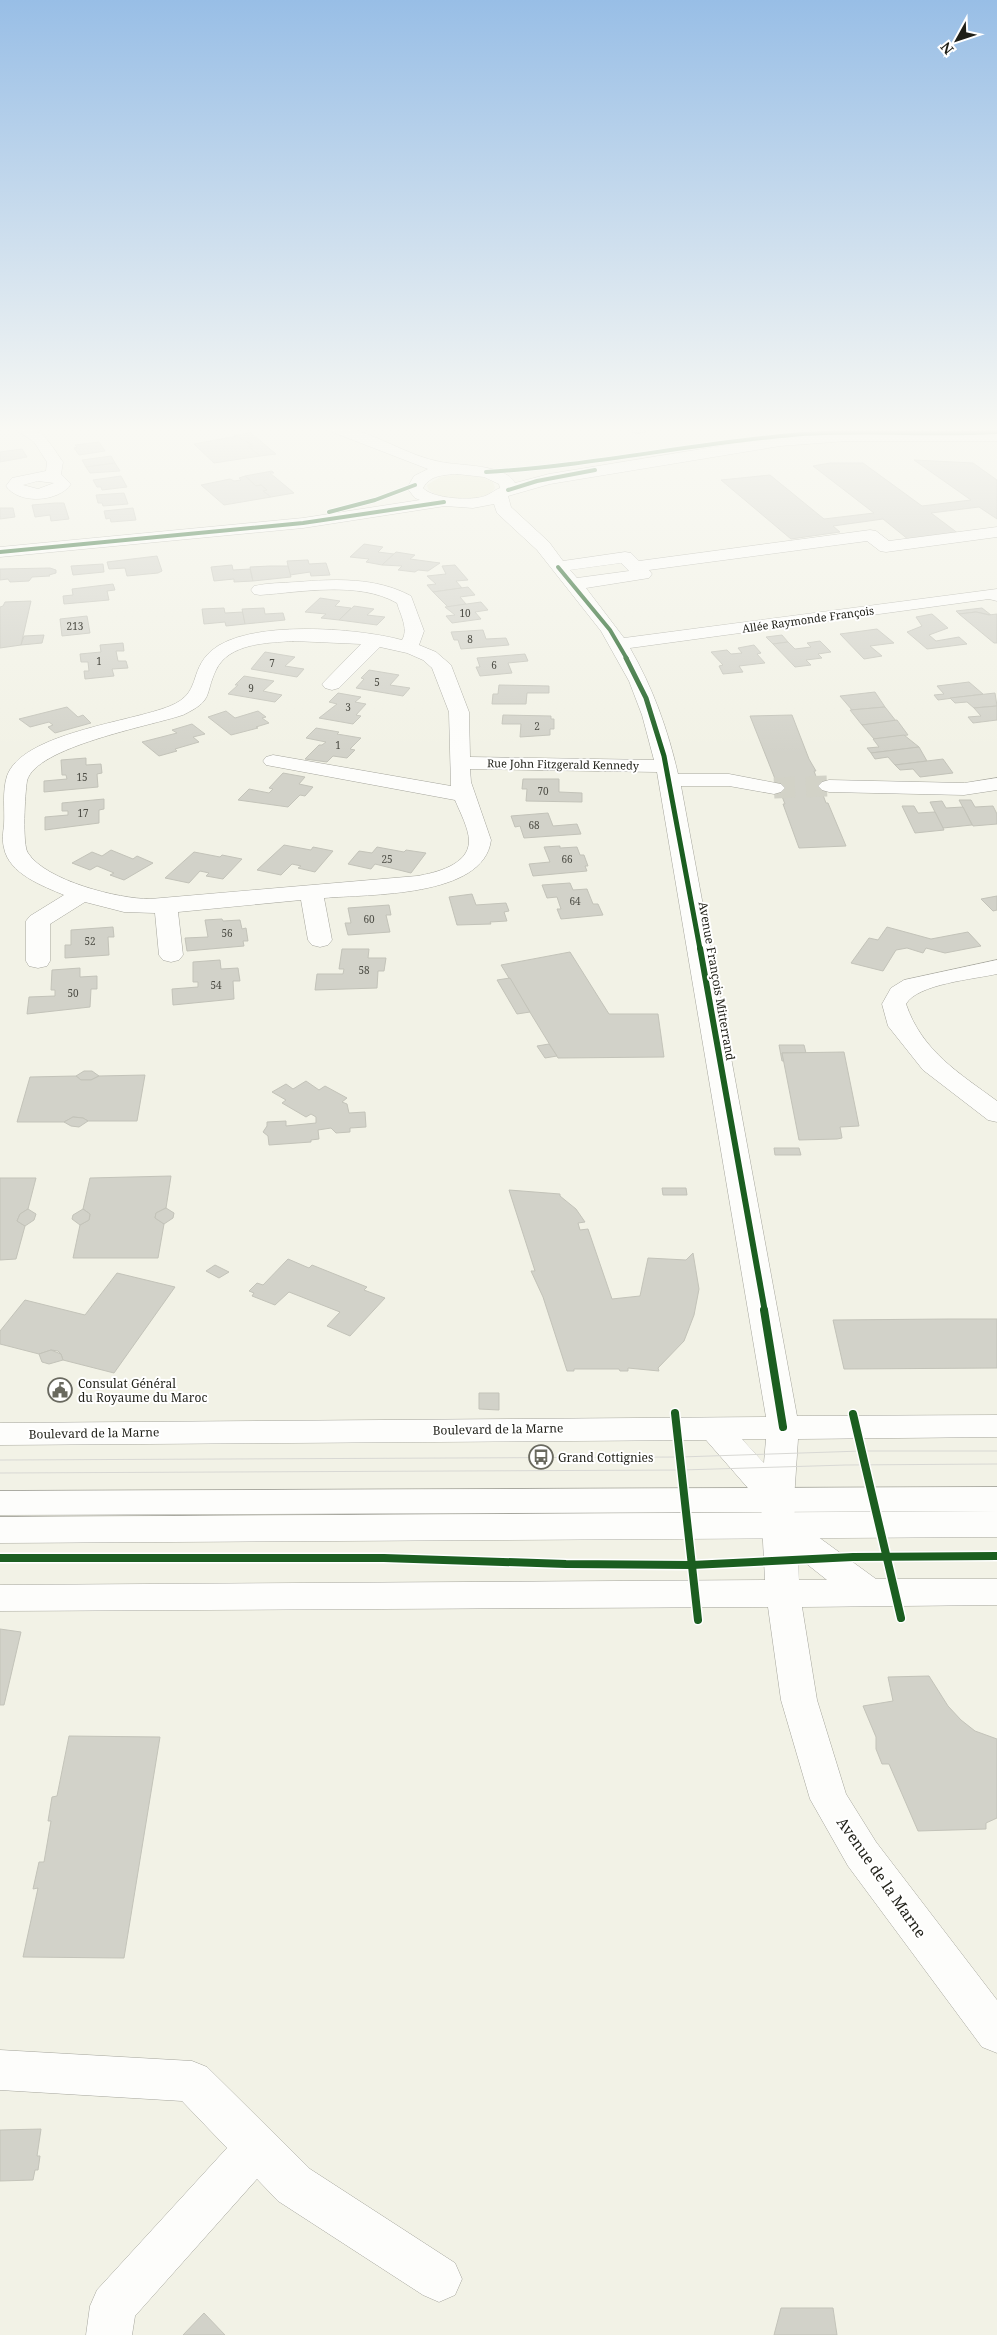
<svg xmlns="http://www.w3.org/2000/svg" width="997" height="2335" font-family="'Noto Serif',serif">
	<style>
		.green { fill: #e7e8cf }
		.building { fill: #d2d2c9; stroke: #c3c3b9 }
		.lines { fill: none; stroke-linecap: round; stroke-linejoin: round }
		.minor-tunnel { stroke: #d2d2c7; stroke-width: 21; stroke-dasharray: 21 11; stroke-linecap: butt }
		.minor-casing { stroke: #a5a59c; stroke-width: 1 }
		.major-casing { stroke: #a5a59c; stroke-width: 1 }
		.minor { fill: #fdfdfb; fill-rule: evenodd }
		.major { fill: #fdfdfb; fill-rule: evenodd }
		.tram { stroke: #d8d8d4; stroke-width: 1 }
		.cycleway-far3-casing { stroke: #fff; stroke-width: 5.5 }
		.cycleway-far2-casing { stroke: #fff; stroke-width: 8 }
		.cycleway-far1-casing { stroke: #fff; stroke-width: 9 }
		.cycleway-casing { stroke: #fff; stroke-width: 11 }
		.cycleway-far3 { stroke: #1b5e20; stroke-width: 4 }
		.cycleway-far2 { stroke: #1b5e20; stroke-width: 5 }
		.cycleway-far1 { stroke: #1b5e20; stroke-width: 6 }
		.cycleway { stroke: #1b5e20; stroke-width: 8 }
		.labels { text-anchor: middle; dominant-baseline: central; stroke-width: 4; stroke-linejoin: round; paint-order: stroke }
		.number-label { font-size: 10px; fill: #4c4c44 }
		.far-street-label { font-size: 11px; fill: #1f1f17; stroke: #fff }
		.street-label { font-size: 12px; fill: #1f1f17; stroke: #fff }
		.poi-label { font-size: 12px; fill: #1f1f17; stroke: #fff; text-anchor: start }
		.near-street-label { font-size: 15px; fill: #1f1f17; stroke: #fff }
	</style>
	<rect width="100%" height="100%" fill="#f2f2e6"/>
	<path class="green" d="M460,474L476,475L493,482L495,488C485,503 440,502 428,489L427,485L440,477Z"/>
	<g class="building">
		<path d="M620,427H662L637,434Z"/>
		<path d="M251,433L276,454L260,456L249,447L253,446L248,442H244L234,435Z"/>
		<path d="M237,436L253,446L249,447L260,456L214,463L194,444Z"/>
		<path d="M99,442L105,451L79,455L74,448L77,447L75,445Z"/>
		<path d="M22,449L27,457L0,462V452Z"/>
		<path d="M111,456L115,463L86,467L82,460Z"/>
		<path d="M914,460L973,463L997,480V519L979,507L931,513L959,534L909,540L883,519L833,526L840,532L791,539L721,480L770,475L824,519L874,513L813,466L830,463H863L922,506L971,500Z"/>
		<path d="M115,463L120,471L90,473L86,467Z"/>
		<path d="M272,471L274,473H270L294,493L271,497L263,491L267,490L261,485L256,486L245,476Z"/>
		<path d="M121,476L127,487L102,490L101,487H97L93,480Z"/>
		<path d="M245,476L256,486L261,485L267,490L263,491L271,497L224,505L201,485L230,479L234,481L241,480L239,478Z"/>
		<path d="M124,493L128,504L103,506L102,503H98L96,495Z"/>
		<path d="M55,503H64L69,519L51,521L50,515L35,517L32,505Z"/>
		<path d="M0,508H13L15,517L0,519Z"/>
		<path d="M133,508L136,520L111,522L110,518L106,519L104,511Z"/>
		<path d="M364,544L383,547L378,552L394,554L382,565L366,562L369,559L350,557Z"/>
		<path d="M396,552L415,555L410,559L440,563L428,571L418,570L415,572L398,570L402,566L382,565Z"/>
		<path d="M157,556L162,571L158,573L127,576L125,568L109,569L107,562Z"/>
		<path d="M308,560L309,564L326,563L330,575L311,576L310,572L290,575L287,561Z"/>
		<path d="M103,564L104,572L73,575L71,566Z"/>
		<path d="M232,565L233,570L250,569L253,581L234,582V579L214,581L211,567Z"/>
		<path d="M455,565L468,580L456,581L462,588L433,592L427,585L436,584L427,576L446,574L442,566Z"/>
		<path d="M270,566H288L291,577L253,581L250,567Z"/>
		<path d="M50,568L56,570V573L49,575L50,576L32,577L29,581L10,582L8,579L0,580V569Z"/>
		<path d="M113,584L115,590L107,591L109,600L64,604L63,596L73,595L72,589Z"/>
		<path d="M468,587L475,595L460,597L466,604L448,607L433,592Z"/>
		<path d="M320,598L340,601L335,606L351,608L339,620L321,618L326,614L305,612Z"/>
		<path d="M31,601L21,645L0,648V607L3,606L5,602Z"/>
		<path d="M481,602L488,610L475,612L481,619L452,623L446,616L455,615L445,607Z"/>
		<path d="M354,606L374,609L367,615L385,617L377,625L339,620Z"/>
		<path d="M224,608L225,613L243,612L245,624L226,626L225,622L204,624L202,609Z"/>
		<path d="M264,608L265,614L283,613L285,620L245,624L242,609Z"/>
		<path d="M982,608L991,615L976,612L959,614L956,611Z"/>
		<path d="M976,612L989,615L997,614V643H994L959,614Z"/>
		<path d="M932,614L948,628L929,635L936,641L959,637L967,644L927,649L907,632L922,626L916,617Z"/>
		<path d="M87,616L90,633L62,636L60,619Z"/>
		<path d="M877,629L894,643L870,646L882,656L864,659L840,634Z"/>
		<path d="M483,630L486,639L506,638L509,645L461,649L458,640H454L451,632Z"/>
		<path d="M44,635L42,643L21,645L24,636Z"/>
		<path d="M782,635L788,642L773,644L766,637Z"/>
		<path d="M820,641L831,652L818,654L822,658L806,660L811,665L795,667L773,644L788,642L795,649L811,647L807,643Z"/>
		<path d="M123,643L124,651H116L118,661H126L128,668L112,669L114,676L85,679L84,671H89L88,662H81L80,654L101,652L100,645Z"/>
		<path d="M754,645L761,653L757,654L765,663L739,666L743,672L723,674L719,666L723,665L711,652L727,650L731,654L742,653L738,648Z"/>
		<path d="M265,652L295,657L285,666L304,669L297,677L251,669Z"/>
		<path d="M525,654L528,661L508,663L512,673L480,676L476,667H480L477,658Z"/>
		<path d="M369,670L399,675L390,685L410,688L403,696L356,688L364,679L361,678Z"/>
		<path d="M244,676L274,681L263,691L282,695L275,702L228,694L238,685H235Z"/>
		<path d="M969,682L983,694L938,700L934,695L944,694L937,686Z"/>
		<path d="M499,685L549,686V693H527L526,704H492L493,694H498Z"/>
		<path d="M875,692L885,707L852,710L840,696Z"/>
		<path d="M338,693L361,697L355,702L366,704L356,715L361,716L353,724L319,718L337,704L329,702Z"/>
		<path d="M995,693L997,706L974,708L967,702L955,703L950,698Z"/>
		<path d="M997,706V720L973,723L968,717L981,716L974,708Z"/>
		<path d="M67,707L78,717L83,715L91,723L55,733L48,727L53,725L49,722L30,727L19,719Z"/>
		<path d="M885,707L896,721L862,725L850,710Z"/>
		<path d="M226,711L235,718L258,711L266,717L262,718L269,723L256,727L258,728L231,735L208,717Z"/>
		<path d="M503,715L551,716V719H554V729H550V735L520,737L521,724H502Z"/>
		<path d="M792,715L809,759L816,771H814L826,803H828L846,846L799,848L783,804H785L750,716Z"/>
		<path d="M897,720L908,735L874,739L862,725Z"/>
		<path d="M192,724L205,734L193,737L199,742L175,749L177,751L159,756L142,742L177,733L172,730Z"/>
		<path d="M316,728L339,732L337,734L361,738L350,749L355,750L347,758L333,756L327,762L305,759L319,745H322L326,742L306,738Z"/>
		<path d="M904,735L919,747L871,753L867,748L879,747L873,739Z"/>
		<path d="M919,747L927,761L895,765L888,757L875,759L871,753Z"/>
		<path d="M86,758V765L101,764L102,773L97,774L98,787L44,792V781L67,779L66,775H62L61,760Z"/>
		<path d="M943,759L953,773L920,777L913,769L900,770L895,765Z"/>
		<path d="M283,773L305,777L299,784L313,787L305,796L300,795L288,807L238,800L249,789L269,793L273,789L269,788Z"/>
		<path d="M523,779H559V792L582,793V802L526,801L527,789H522Z"/>
		<path d="M104,799V809L99,810V823L45,830V817L68,815V811H62V803Z"/>
		<path d="M959,800H971L975,807L993,806L997,814V824L973,826Z"/>
		<path d="M942,801L946,808L963,807L972,825L943,828L930,802Z"/>
		<path d="M902,806H914L918,813L935,812L944,830L915,833Z"/>
		<path d="M548,813L553,826L577,824L581,834L524,838L520,826L515,827L511,816Z"/>
		<path d="M284,845L311,850L313,847L333,851L315,872L298,868L301,866L292,864L281,875L257,870Z"/>
		<path d="M560,846V848L577,847L580,855H584L588,866H585L587,871L533,876L529,864L550,862L544,847Z"/>
		<path d="M377,847L404,852L406,850L426,853L411,873L375,864L371,869L348,864L359,851L372,853Z"/>
		<path d="M111,850L133,859L137,856L153,863L124,880L110,875L114,873L97,866L90,870L72,863L92,852L102,856Z"/>
		<path d="M194,852L220,857L222,855L242,859L223,879L206,876L209,873L200,871L189,883L165,878Z"/>
		<path d="M570,883L573,890L587,889L593,904H598L603,915L561,919L557,909H561L557,897L547,898L542,885Z"/>
		<path d="M472,894L476,905L506,903L509,911L504,912L507,921L490,922L491,924L457,925L449,897Z"/>
		<path d="M997,896V910L993,911L981,899Z"/>
		<path d="M389,905L391,915H386L390,932L348,935L345,923H351L348,908Z"/>
		<path d="M222,919L223,921L240,920L242,929L246,928L248,941H243L244,946L187,951L185,938L208,937L205,920Z"/>
		<path d="M113,927L114,937H108L109,955L65,958V945H71V930Z"/>
		<path d="M887,927L931,939L968,932L981,946L945,953L926,948L923,953L907,948L896,950L883,971L851,963L869,938L878,940Z"/>
		<path d="M342,949H369L368,958H386L384,971H378L377,988L315,990L317,974H343L344,969H339Z"/>
		<path d="M570,952L609,1014H658L664,1057L558,1058L501,965Z"/>
		<path d="M220,960L221,969L238,968L240,981H233L234,999L173,1005L172,989L198,987V982H193V962Z"/>
		<path d="M80,968V977L97,976V989H91L90,1007L27,1014L29,997L55,996V990H51L52,970Z"/>
		<path d="M510,978L530,1012L517,1014L497,980Z"/>
		<path d="M549,1044L557,1056L545,1058L537,1046Z"/>
		<path d="M779,1045H804L806,1053H782L784,1061H782Z"/>
		<path d="M844,1052L859,1126L840,1127L842,1138L837,1139L799,1140L782,1053Z"/>
		<path d="M84,1071H92L99,1076L91,1080H81L76,1076Z"/>
		<path d="M145,1075L137,1121H88L83,1118L73,1117L64,1122H17L30,1077L76,1076L81,1080H91L99,1076Z"/>
		<path d="M306,1081L319,1090L325,1086L347,1098L342,1102L347,1104L349,1113L365,1112L366,1127L350,1128V1132L336,1133L331,1128L318,1130L319,1139L311,1140V1142L269,1145L268,1136L263,1132L267,1126V1122L286,1121V1126L316,1123V1117L311,1114L306,1117L282,1103L286,1100L272,1092L286,1084L293,1089Z"/>
		<path d="M73,1117L83,1118L88,1121L79,1127L71,1126L64,1122Z"/>
		<path d="M774,1148H799L801,1155H775Z"/>
		<path d="M171,1176L166,1208L156,1213L155,1218L164,1224L158,1258H73L80,1225L89,1220L90,1214L83,1209L90,1178Z"/>
		<path d="M0,1178H36L28,1209L20,1214L17,1221L25,1226L16,1259L0,1260Z"/>
		<path d="M662,1188H686L687,1195H663Z"/>
		<path d="M509,1190L560,1194V1196L576,1209L585,1222L578,1223L580,1230L588,1229L612,1299L640,1296L648,1258L686,1260L693,1253L699,1289L694,1315L684,1341L658,1368L659,1371L628,1368V1371H620L619,1369H574V1371H567L543,1297L531,1271H535Z"/>
		<path d="M166,1208L174,1213L173,1218L164,1224L155,1218L156,1213Z"/>
		<path d="M28,1209L36,1214L34,1220L25,1226L17,1221L20,1214Z"/>
		<path d="M83,1209L90,1214L89,1220L80,1225L72,1219L73,1215Z"/>
		<path d="M288,1259L309,1268L312,1265L367,1287L364,1290L385,1298L350,1336L327,1326L340,1312L289,1292L275,1305L252,1296L254,1293L249,1291L257,1283L263,1285Z"/>
		<path d="M215,1265L229,1272L219,1278L206,1271Z"/>
		<path d="M117,1273L175,1287L114,1373L63,1360L61,1354L58,1351L51,1350L39,1354L0,1344V1331L25,1300L85,1315Z"/>
		<path d="M948,1319H997V1368L844,1369L833,1320Z"/>
		<path d="M51,1350L61,1354L63,1360L49,1364L42,1362L39,1354Z"/>
		<path d="M479,1393H499V1410L479,1409Z"/>
		<path d="M0,1629L21,1632L4,1705H0Z"/>
		<path d="M929,1676L948,1706L961,1720L975,1731L997,1739V1818L986,1823V1829L918,1831L889,1764H882L876,1749V1737L863,1706L893,1701L888,1677Z"/>
		<path d="M69,1736L160,1737L124,1958L23,1957L38,1888L33,1889L39,1862H44L51,1821H48L52,1797L57,1796Z"/>
		<path d="M41,2129L37,2156H40L38,2170H35L33,2180L0,2181V2130Z"/>
		<path d="M781,2308H833L837,2335H774Z"/>
		<path d="M204,2313L225,2335H183Z"/>
	</g>
	<g class="lines">
		<path class="minor-tunnel" d="M774,788L829,786"/>
		<g class="minor-casing">
			<g id="minor">
				<path d="M12,427C43,427 46,438 63,462L61,474L71,484C59,502 19,505 6,486L12,478L46,471L47,462L34,442ZM38,481L54,483L38,489L23,485Z"/>
				<path d="M325,427C332,427 341,426 347,428C379,435 408,456 441,462C460,466 505,464 515,483L549,474L780,436L847,431H997V441H847L780,446L550,484L508,496L511,507L549,542L563,561L625,552L631,553L639,561L870,530L876,531L889,541L997,527V537L886,552L880,551L867,541L649,570L652,574L649,578L586,588L624,638L997,589V601L989,599L630,648C653,688 668,730 678,774H729L781,784L785,788L781,792L774,794L729,786H681L797,1416L997,1415V1437L798,1439L794,1500L795,1520L876,1579H997V1605L802,1607L817,1700L846,1794L876,1842L997,2000V2053L982,2047L848,1866L810,1799L781,1700L768,1607L0,1611V1585L765,1580L761,1503L706,1440L0,1445V1423L766,1417L657,772L470,769L471,782L491,840C484,898 368,894 324,898L332,940L328,945L320,947L312,945L308,940L301,900L178,912L183,955L179,960L171,962L163,960L159,955L155,913L124,912L85,902L50,924V961L47,966L38,968L29,966L26,961V921L30,916L64,895C43,886 9,874 4,848C2,840 3,833 4,825C5,809 2,792 7,776C22,733 131,722 170,706C202,693 188,672 211,651C247,619 358,628 402,640C409,629 400,614 397,603C358,581 303,592 260,595L254,594L251,590L254,586C267,583 282,583 297,582C335,579 376,577 411,596L424,631L419,645L436,652L451,665L469,712L470,757L654,760L642,715L629,681L601,631L537,550L497,513L494,504L473,508L445,506L303,528L0,557V547L303,518L420,500L415,498L407,488L414,476L428,469L327,430ZM457,474L484,477L499,484L500,488C495,490 490,494 485,496C472,501 433,499 423,488C430,475 444,475 457,474ZM621,563L629,571L577,578L570,570ZM293,641L361,644L322,684L325,688L332,690L339,688L380,647L407,653L423,660L432,668L449,712L451,786L273,755L266,757L263,761L266,765L455,800C460,812 469,829 469,841C469,865 435,873 417,876L150,899C119,899 46,881 28,853C22,845 25,793 27,781C35,747 150,726 183,715C214,700 204,696 216,670C229,643 267,643 293,641ZM742,1439H766L764,1463ZM798,1557L827,1580H799Z"/>
				<path d="M997,778V790L964,795L829,792L822,790L818,786L822,782L829,780L964,783Z"/>
				<path d="M997,960V974C975,979 917,984 906,1004C922,1051 959,1073 997,1101V1122L988,1120L923,1070L888,1026L882,1004L891,988L904,980Z"/>
				<path d="M0,2050L192,2061L207,2067L310,2169L455,2263L462,2279L455,2295L439,2302L423,2295L278,2201L257,2179L135,2316L132,2335H86L90,2306L97,2290L227,2148L182,2101L0,2090Z"/>
			</g>
		</g>
		<g class="major-casing">
			<g id="major">
				<path d="M997,1487V1511L0,1515V1491Z"/>
				<path d="M997,1511V1537L0,1543V1517Z"/>
			</g>
		</g>
		<use href="#minor" class="minor"/>
		<use href="#major" class="major"/>
		<g class="tram">
			<path d="M0,1460L680,1457L862,1451H997"/>
			<path d="M0,1473L682,1470L846,1465L997,1464"/>
		</g>
		<g class="cycleway-far3-casing">
			<g id="cycleway-far3">
				<path d="M486,472C589,466 689,444 792,435C860,429 929,436 997,432"/>
				<path d="M508,490L537,481L595,470"/>
				<path d="M329,512L375,500L415,485"/>
				<path d="M0,552L303,523L444,502"/>
				<path d="M558,567L610,630L627,659"/>
			</g>
		</g>
		<g class="cycleway-far2-casing">
			<path id="cycleway-far2" d="M626,658L646,698L664,756L700,949"/>
		</g>
		<g class="cycleway-far1-casing">
			<path id="cycleway-far1" d="M700,948L765,1312"/>
		</g>
		<g class="cycleway-casing">
			<g id="cycleway">
				<path d="M764,1310L783,1427"/>
				<path d="M675,1413L698,1620"/>
				<path d="M853,1414L901,1618"/>
				<path d="M0,1558H384L566,1564L692,1565L853,1557L997,1556"/>
			</g>
		</g>
		<use href="#cycleway-far3" class="cycleway-far3"/>
		<use href="#cycleway-far2" class="cycleway-far2"/>
		<use href="#cycleway-far1" class="cycleway-far1"/>
		<use href="#cycleway" class="cycleway"/>
	</g>
	<linearGradient id="sky" x2="0" y2="1"><stop stop-color="#98bee6"/><stop offset="0.57" stop-color="#f9f9f4"/><stop offset="1" stop-color="#f9f9f4" stop-opacity="0"/></linearGradient>
	<rect width="997" height="754" fill="url(#sky)"/>
	<defs>
		<g id="civic-ring" transform="scale(1.25)"><circle r="9.5" fill="#fff" stroke="#69695f" stroke-width="1.5"/><path d="M-.6-6.5H3V-4.5H.6V-3L4-1V1h2V6H-6V1h2V-1L-.6-3ZM-1.2 2.5V6h2.4V2.5Z" fill="#69695f"/></g>
		<g id="bus-ring" transform="scale(1.25)"><circle r="9.5" fill="#fff" stroke="#69695f" stroke-width="1.5"/><path d="M-5-6H5V4H4V6H2V4H-2V6H-4V4H-5ZM-3.5-4V0h7V-4ZM-3.5 1.2v1.5H-2V1.2ZM2 1.2v1.5H3.5V1.2Z" fill="#69695f"/></g>
	</defs>
	<g fill-rule="evenodd">
		<use href="#civic-ring" x="60" y="1390"/>
		<use href="#bus-ring" x="541" y="1457"/>
	</g>
	<g class="labels">
		<g class="number-label">
			<text x="465" y="613">10</text>
			<text x="75" y="626">213</text>
			<text x="470" y="639">8</text>
			<text x="99" y="661">1</text>
			<text x="272" y="663">7</text>
			<text x="494" y="665">6</text>
			<text x="377" y="682">5</text>
			<text x="251" y="688">9</text>
			<text x="348" y="707">3</text>
			<text x="537" y="726">2</text>
			<text x="338" y="745">1</text>
			<text x="82" y="777">15</text>
			<text x="543" y="791">70</text>
			<text x="83" y="813">17</text>
			<text x="534" y="825">68</text>
			<text x="387" y="859">25</text>
			<text x="567" y="859">66</text>
			<text x="575" y="901">64</text>
			<text x="369" y="919">60</text>
			<text x="227" y="933">56</text>
			<text x="90" y="941">52</text>
			<text x="364" y="970">58</text>
			<text x="216" y="985">54</text>
			<text x="73" y="993">50</text>
		</g>
		<g class="far-street-label">
			<text transform="translate(808 619) rotate(-8)">Allée Raymonde François</text>
			<text transform="translate(563 764) rotate(1)">Rue John Fitzgerald Kennedy</text>
		</g>
		<g class="street-label">
			<text transform="translate(717 981) rotate(80)">Avenue François Mitterrand</text>
			<text transform="translate(498 1429) rotate(-1)">Boulevard de la Marne</text>
			<text transform="translate(94 1433) rotate(-1)">Boulevard de la Marne</text>
		</g>
		<g class="poi-label">
			<text x="78" y="1383">Consulat Général<tspan x="78" dy="14">du Royaume du Maroc</tspan></text>
			<text x="558" y="1457">Grand Cottignies</text>
		</g>
		<g class="near-street-label">
			<text transform="translate(882 1877) rotate(55)">Avenue de la Marne</text>
		</g>
	</g>
	<g transform="translate(957 40) rotate(230)" stroke="#ffffff" stroke-width="4" paint-order="stroke">
	<path d="M0-4L9 19L0 12L-9 19Z" fill="#1f1f17"/>
	<text y="-8" font-size="14" font-weight="bold" text-anchor="middle" fill="#1f1f17">N</text>
	</g>
</svg>
